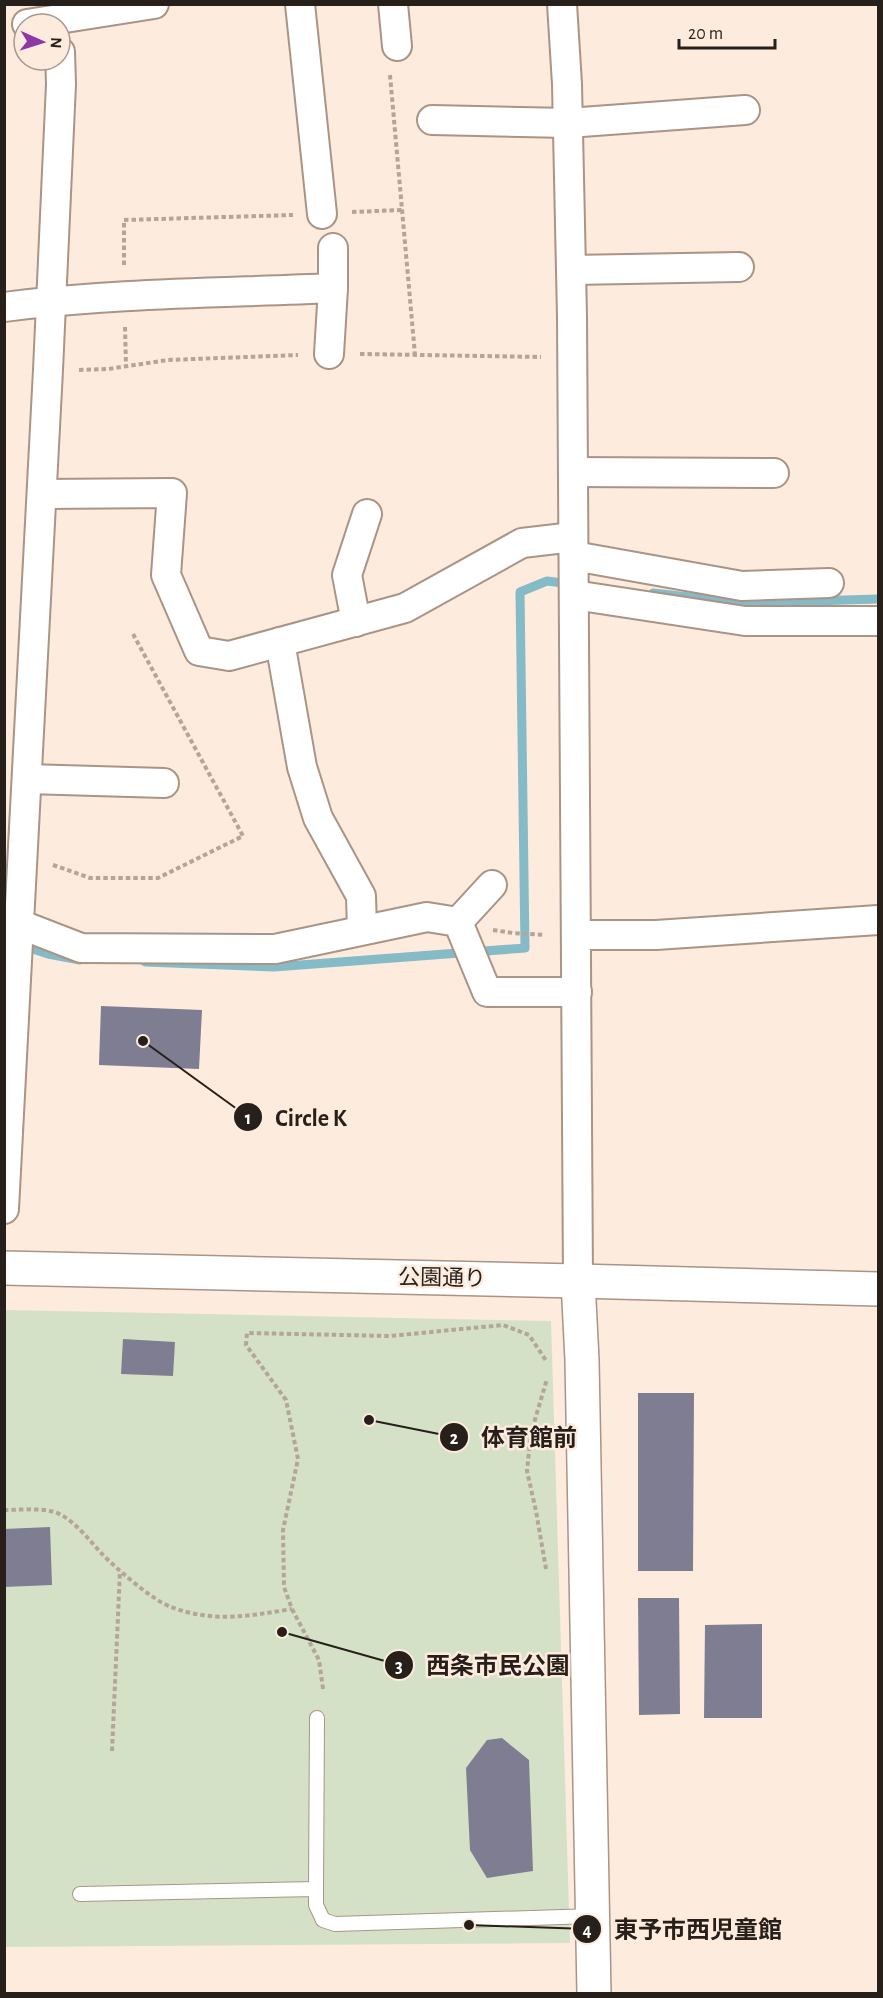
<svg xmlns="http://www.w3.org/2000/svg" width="883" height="1998" font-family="'Alegreya Sans','Noto Sans JP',sans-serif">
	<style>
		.green { fill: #d5e1c7 }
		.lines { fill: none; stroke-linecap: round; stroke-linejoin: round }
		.stream { stroke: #85bbc7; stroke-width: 9 }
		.building { fill: #7e7d92 }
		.lane-casing { stroke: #a99485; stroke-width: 16 }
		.street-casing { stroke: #a99485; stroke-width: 32 }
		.secondary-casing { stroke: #a99485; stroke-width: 36 }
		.path { stroke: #b4a59a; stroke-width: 4; stroke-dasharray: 4.5 3; stroke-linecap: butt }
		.lane { stroke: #fff; stroke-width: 14 }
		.street { stroke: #fff; stroke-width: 28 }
		.secondary { stroke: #fff; stroke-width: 33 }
		.labels { text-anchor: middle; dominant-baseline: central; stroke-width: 5; stroke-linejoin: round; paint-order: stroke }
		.street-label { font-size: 22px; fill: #271f19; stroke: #fdebde }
		.leader { fill: none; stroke: #271f19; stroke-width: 2 }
		.callout-dot { fill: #271f19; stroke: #fdebde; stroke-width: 2 }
		.mark-label { font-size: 18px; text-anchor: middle; font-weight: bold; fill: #fff }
		.callout-label { font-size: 24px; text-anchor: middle; font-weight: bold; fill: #271f19; stroke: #fdebde; stroke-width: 5; stroke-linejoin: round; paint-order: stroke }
	</style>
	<rect width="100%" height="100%" fill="#fdebde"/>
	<path class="green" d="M5,1310L551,1321L570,1943L5,1947Z"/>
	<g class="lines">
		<g class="stream">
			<path d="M653,593L742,603L878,599"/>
			<path d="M21,945L48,954L80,960"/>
			<path d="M145,962L274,967L525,948L520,592L547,581L571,584"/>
		</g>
	</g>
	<g class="building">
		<path d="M101,1006L202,1010L199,1069L99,1065Z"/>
		<path d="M123,1339L175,1342L173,1376L121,1374Z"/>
		<path d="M638,1393H694L693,1571H638Z"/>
		<path d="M50,1527L52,1585L4,1587V1529Z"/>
		<path d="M638,1598H679L680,1714L639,1715Z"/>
		<path d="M762,1624V1718H704L705,1625Z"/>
		<path d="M502,1738L529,1760L533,1871L487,1878L470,1850L466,1768L487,1740Z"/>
	</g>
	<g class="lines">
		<g class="lane-casing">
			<g id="lane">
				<path d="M316,1889L317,1718"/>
				<path d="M80,1894L316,1889V1905L323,1920L335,1924L593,1916"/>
			</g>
		</g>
		<g class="street-casing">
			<g id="street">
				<path d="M300,4L322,214"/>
				<path d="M393,4L397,46"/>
				<path d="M562,4L567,84L572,317L578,1281"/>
				<path d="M27,24L154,4"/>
				<path d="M432,120L568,123L745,110"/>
				<path d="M571,270L739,267"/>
				<path d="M4,307C113,293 224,293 333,288"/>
				<path d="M329,354L333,288V248"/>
				<path d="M573,472L774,473"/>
				<path d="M42,494L172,493L166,575L199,651L229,656L405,608L522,543L573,537"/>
				<path d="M574,556L742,586L829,583"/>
				<path d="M574,595L745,621H878"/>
				<path d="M356,622L347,575L367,514"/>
				<path d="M280,642L302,767L318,818L361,896L362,930"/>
				<path d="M27,779L164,783"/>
				<path d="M458,922L492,885"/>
				<path d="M19,924L81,948L275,949L427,917L458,922L487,992H577"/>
				<path d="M576,935H656L878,920"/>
				<path d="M4,1209L48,370L61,84L60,52"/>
			</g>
		</g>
		<g class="secondary-casing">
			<g id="secondary">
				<path d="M4,1268L578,1281L878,1289"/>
				<path d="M578,1281L582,1360L594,1994"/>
			</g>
		</g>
		<g class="path">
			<path d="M390,75L415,355"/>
			<path d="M352,212L402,210"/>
			<path d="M124,265V220L293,215"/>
			<path d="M125,327L126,366"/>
			<path d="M360,354L541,357"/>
			<path d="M79,370L108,369L168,360L298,355"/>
			<path d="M53,865L90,878H158L243,836L133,634"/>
			<path d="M493,930L513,933L545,935"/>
			<path d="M4,1510C19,1510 36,1508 50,1511C70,1514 89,1540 102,1554C117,1569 152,1600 171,1607C213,1623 249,1616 292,1609"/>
			<path d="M546,1569L536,1511L527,1471L531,1433L547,1379"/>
			<path d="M323,1689L319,1660L292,1609L284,1587L283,1530L298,1459L286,1400L246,1345L247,1333L390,1336L503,1325L529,1335L547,1362"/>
			<path d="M112,1751L120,1571"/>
		</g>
		<use href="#lane" class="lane"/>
		<use href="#street" class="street"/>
		<use href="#secondary" class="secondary"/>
	</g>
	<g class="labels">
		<g class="street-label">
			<text transform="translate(442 1278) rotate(1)">公園通り</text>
		</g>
	</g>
	<path class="leader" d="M143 1041L248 1117M369 1420L454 1437M282 1632L399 1665M469 1925L587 1929"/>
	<g class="callout-dot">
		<circle cx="143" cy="1041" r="6"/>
		<circle cx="369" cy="1420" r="6"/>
		<circle cx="282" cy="1632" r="6"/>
		<circle cx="469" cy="1925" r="6"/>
		<circle cx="248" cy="1117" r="15"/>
		<circle cx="454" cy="1437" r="15"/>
		<circle cx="399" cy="1665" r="15"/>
		<circle cx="587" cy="1929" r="15"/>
	</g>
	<g class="mark-label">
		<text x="248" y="1124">1</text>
		<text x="454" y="1444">2</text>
		<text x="399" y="1672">3</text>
		<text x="587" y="1936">4</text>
	</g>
	<g class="callout-label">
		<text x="311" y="1126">Circle K</text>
		<text x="529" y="1446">体育館前</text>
		<text x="498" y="1674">西条市民公園</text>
		<text x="698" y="1938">東予市西児童館</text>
	</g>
	<rect width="883" height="1998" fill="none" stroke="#271f19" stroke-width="12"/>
	<g transform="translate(42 42) rotate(93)"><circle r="28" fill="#fdebde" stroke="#a7998f" stroke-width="1.5"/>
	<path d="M0-4.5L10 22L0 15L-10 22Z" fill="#8e38a6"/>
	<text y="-9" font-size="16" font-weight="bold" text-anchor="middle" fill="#271f19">N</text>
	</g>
	<path d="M679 39v9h96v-9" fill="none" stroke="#271f19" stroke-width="3"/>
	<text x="688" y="39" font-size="18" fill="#271f19" stroke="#fdebde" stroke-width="4.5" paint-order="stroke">20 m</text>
</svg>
